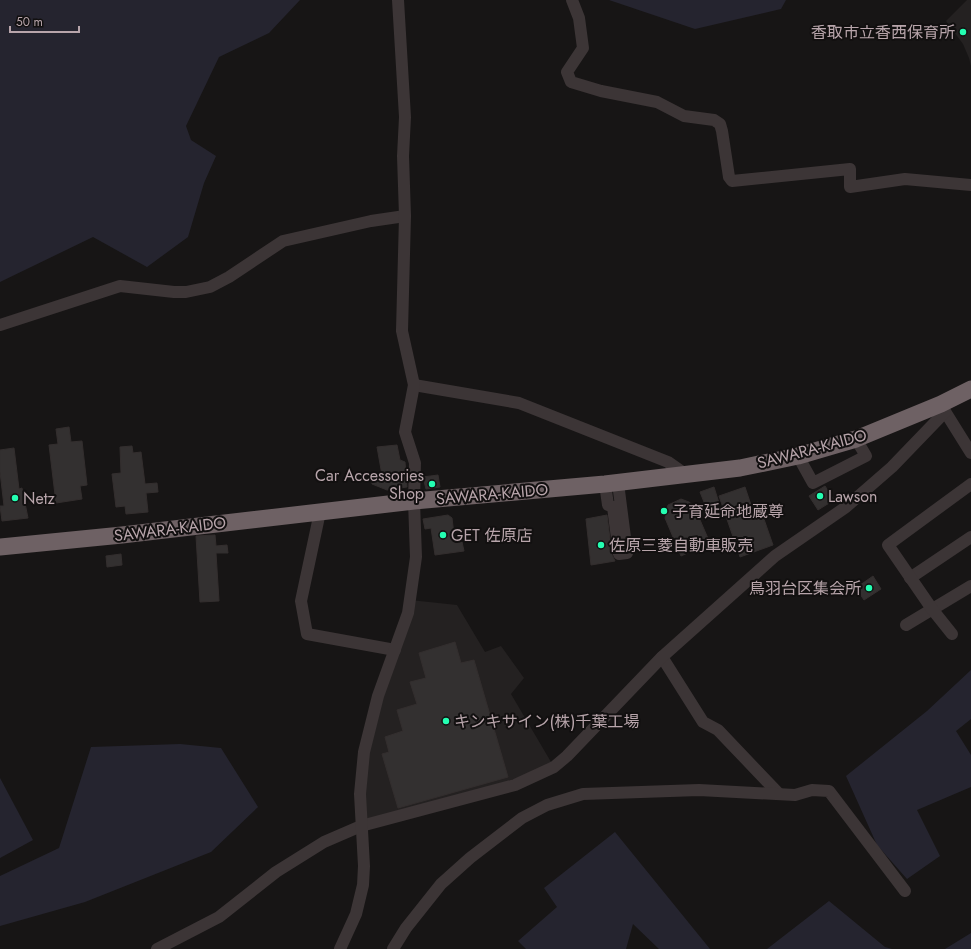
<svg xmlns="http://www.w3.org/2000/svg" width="971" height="949" font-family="Jost,'Noto Sans JP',sans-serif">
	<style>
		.built { fill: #242121 }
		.green { fill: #25242f }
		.building { fill: #333030; stroke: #332e2e }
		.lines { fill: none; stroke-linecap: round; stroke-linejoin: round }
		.minor { stroke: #3c3536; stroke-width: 12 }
		.highway { stroke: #6e6164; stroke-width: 17 }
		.poi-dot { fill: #24ffb2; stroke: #121010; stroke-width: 1.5 }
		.labels { text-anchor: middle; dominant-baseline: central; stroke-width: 4; stroke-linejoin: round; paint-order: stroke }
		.poi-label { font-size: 16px; fill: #b8a5ab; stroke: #121010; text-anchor: start }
		.street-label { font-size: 16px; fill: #b8a5ab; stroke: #121010 }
	</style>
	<rect width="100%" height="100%" fill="#171515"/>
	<g class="built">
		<path d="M967,0H971V66L969,58L963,44L946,21Z"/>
		<path d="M410,600L457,605L485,652L501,646L524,678L511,694L554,767L361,826L360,780Z"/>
	</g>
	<g class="green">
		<path d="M0,0H300L269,33L219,57L186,126L191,140L216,156L204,183L188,237L147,267L93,237L0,282Z"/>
		<path d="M609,0H786L781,9L695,29Z"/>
		<path d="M971,670V719L956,731L971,755V787L917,810L940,856L907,879L877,845L846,776L927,711Z"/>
		<path d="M180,744L221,748L258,807L211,852L85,902L0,926V876L59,848L91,747Z"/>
		<path d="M0,778L33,840L0,858Z"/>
		<path d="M615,832L710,949H659L633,924L626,949H526L518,941L557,907L544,888Z"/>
		<path d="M829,901L885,947L892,949H767Z"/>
		<path d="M971,933V949H945Z"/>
	</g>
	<g class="building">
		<path d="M69,427L71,442L82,441L87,485L80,486L82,499L56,503L49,445L58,444L56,429Z"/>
		<path d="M397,445L400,460L405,462L407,487L387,490L372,484V475H382L377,447Z"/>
		<path d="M132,446L133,453L141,452L145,484L157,483L158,492L146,493L148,512L126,514L125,506L116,507L112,474L121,473L120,447Z"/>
		<path d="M14,448L19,489L22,488L28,518L2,521L0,506H4L0,472V450Z"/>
		<path d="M438,475L440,487L426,489L423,477Z"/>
		<path d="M825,486L834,500L818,510L809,496Z"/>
		<path d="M714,487L719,503L706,507L700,492Z"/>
		<path d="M745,487L751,505L758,502L773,545L740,557L719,496Z"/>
		<path d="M681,499L689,502L694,506L710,543L681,556L665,518L668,505Z"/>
		<path d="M448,515L452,518L455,543L462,542L464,551L435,555L431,528L425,529L423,519Z"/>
		<path d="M607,515L612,555L615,561L591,565L586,519Z"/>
		<path d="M215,535L216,546L227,545L228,553H216L219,601L200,602L196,536Z"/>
		<path d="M121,554L122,565L107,567L106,556Z"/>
		<path d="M873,576L881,589L864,600L856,588Z"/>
		<path d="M455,642L461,663L474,660L508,777L398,808L382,754L389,752L385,737L403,731L397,710L417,704L410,682L426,678L419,653Z"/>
	</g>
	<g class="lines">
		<g class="minor">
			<path d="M572,0L579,18L583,48L567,72L571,82L601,91L657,102L684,116L714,120L720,124L722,131L729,177L732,181L850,169V187L905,179L971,185"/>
			<path d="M0,325L120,286L174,292H186L210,287L229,277L283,241L371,221L405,216"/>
			<path d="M414,385L519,403L668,462L685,474"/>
			<path d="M941,405L971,453"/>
			<path d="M798,456L813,483L866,456L856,439"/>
			<path d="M605,484L608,505L613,507L619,554L627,553L618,483"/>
			<path d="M320,512L301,601L307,634L395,650"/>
			<path d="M910,578L971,537"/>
			<path d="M906,625L971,586"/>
			<path d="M952,634L932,609L888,545L971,484"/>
			<path d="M662,657L703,722L718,730L779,794"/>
			<path d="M157,949L219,917L276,872L324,842L361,826L515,785L554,767L567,756L662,657L775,556L846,507L892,467L945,412"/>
			<path d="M340,949L356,914L363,885L364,866L360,794L364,752L378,696L408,613L416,557L414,501L415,463L405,432L414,385L402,331L405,216L403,156L405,117L398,0"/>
			<path d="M393,949L406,928L441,884L470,858L522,818L547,805L583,794L699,790L795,795L812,790L829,791L905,891"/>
		</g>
		<path class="highway" d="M0,547L122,535L414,501L605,484L740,468L798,456L856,439L941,404L971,389"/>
	</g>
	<g class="poi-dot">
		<circle cx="963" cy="32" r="4"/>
		<circle cx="432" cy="484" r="4"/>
		<circle cx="820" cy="496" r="4"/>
		<circle cx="15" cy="498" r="4"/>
		<circle cx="664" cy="511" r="4"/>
		<circle cx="443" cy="535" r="4"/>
		<circle cx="601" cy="545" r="4"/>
		<circle cx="869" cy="588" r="4"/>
		<circle cx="446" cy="721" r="4"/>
	</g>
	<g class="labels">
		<g class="poi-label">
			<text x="955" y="32" text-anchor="end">香取市立香西保育所</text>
			<text x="424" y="475" text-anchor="end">Car Accessories<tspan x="424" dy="18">Shop</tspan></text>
			<text x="828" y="496">Lawson</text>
			<text x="23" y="498">Netz</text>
			<text x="672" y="511">子育延命地蔵尊</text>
			<text x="451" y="535">GET 佐原店</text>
			<text x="609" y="545">佐原三菱自動車販売</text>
			<text x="861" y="588" text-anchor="end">鳥羽台区集会所</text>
			<text x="454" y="721">キンキサイン(株)千葉工場</text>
		</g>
		<g class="street-label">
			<text transform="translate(812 449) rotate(-15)">SAWARA-KAIDO</text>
			<text transform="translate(492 494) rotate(-5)">SAWARA-KAIDO</text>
			<text transform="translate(170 529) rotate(-7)">SAWARA-KAIDO</text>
		</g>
	</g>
	<path d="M10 26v6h69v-6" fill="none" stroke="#b8a5ab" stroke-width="2"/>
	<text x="16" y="26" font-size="12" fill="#b8a5ab" stroke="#121010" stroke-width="3" paint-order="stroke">50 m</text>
</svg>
